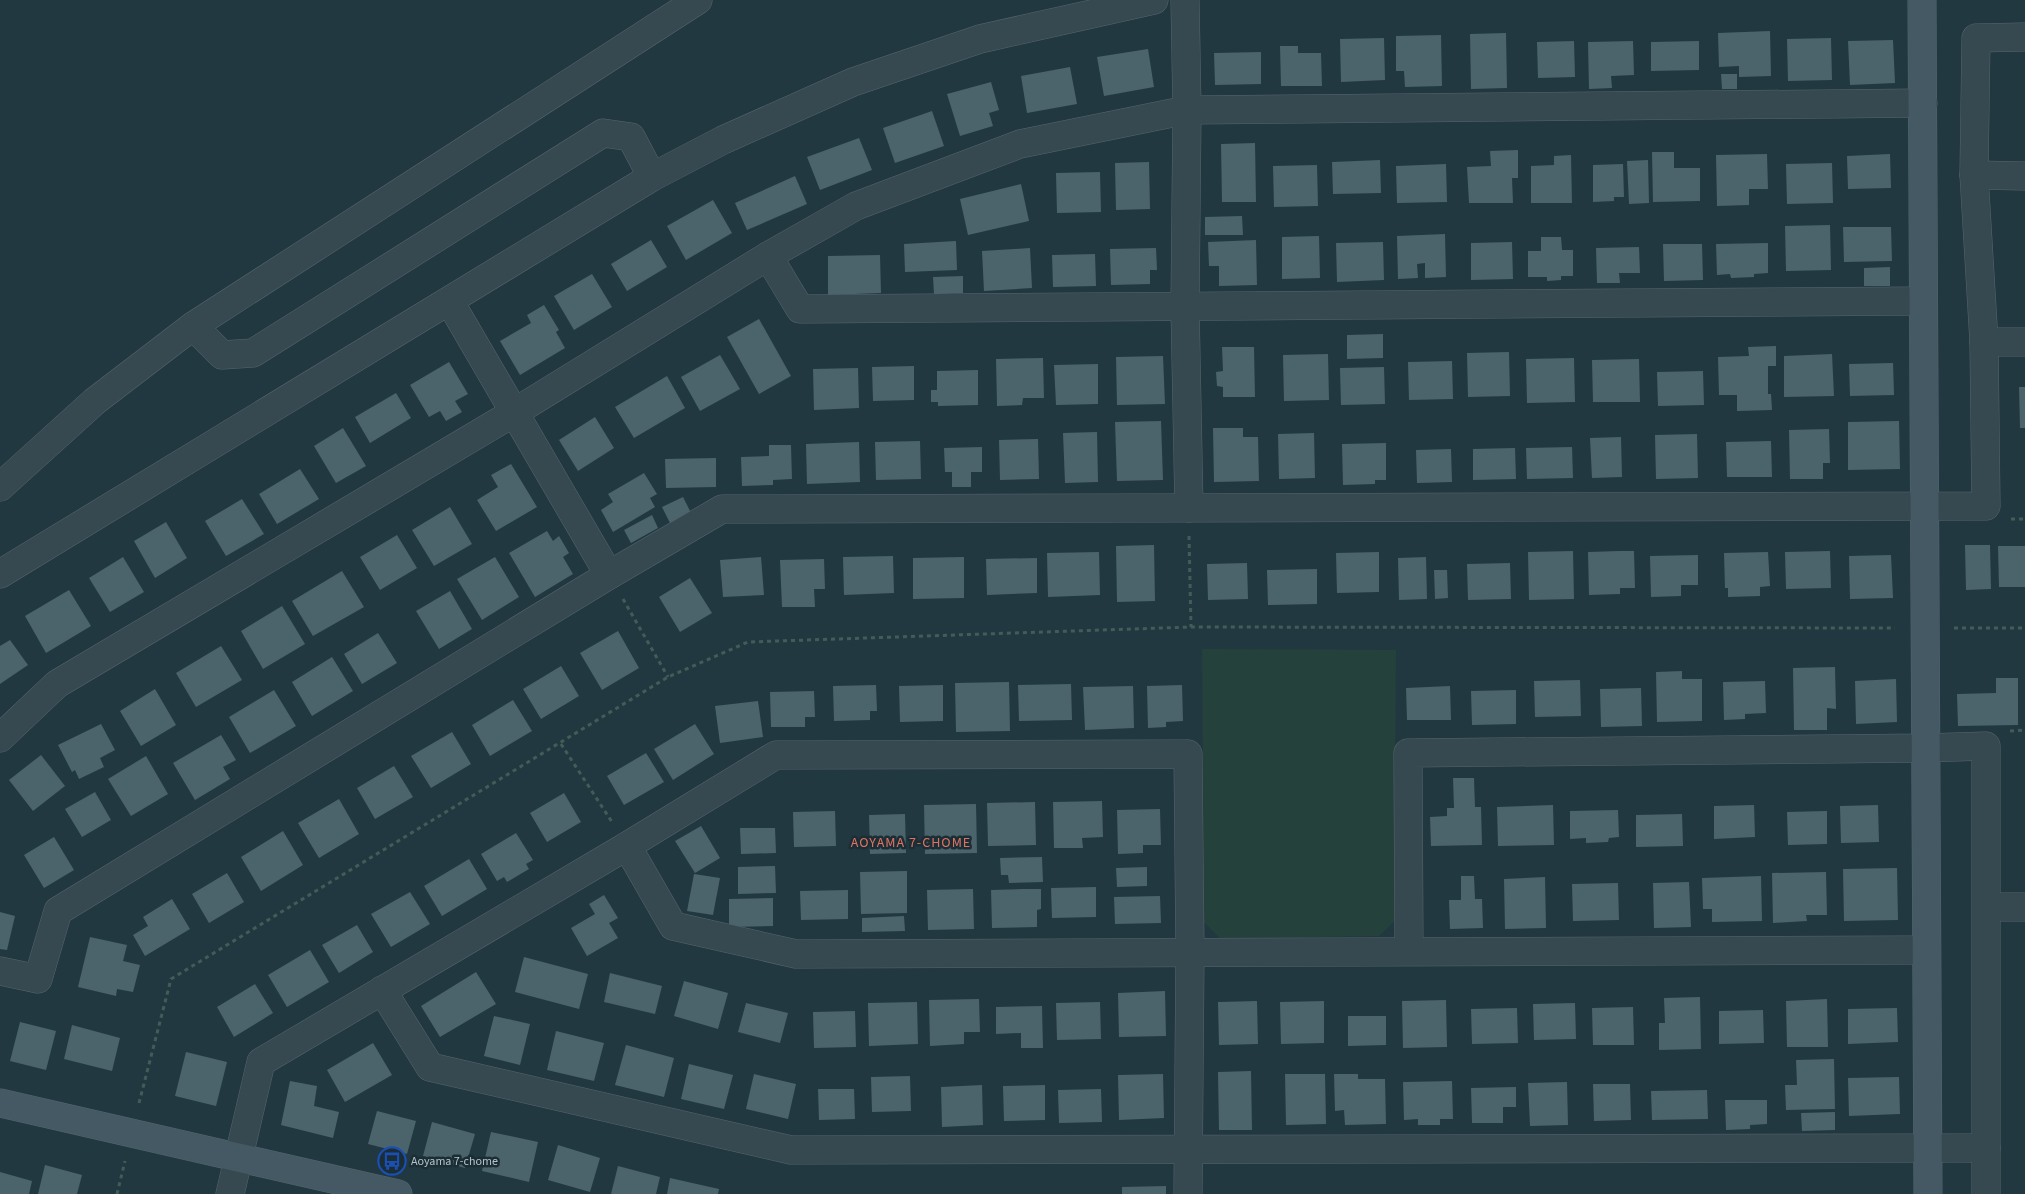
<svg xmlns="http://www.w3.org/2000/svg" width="2025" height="1194" font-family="'Source Sans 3',sans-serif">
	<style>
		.green { fill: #24413c }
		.building { fill: #4b636b }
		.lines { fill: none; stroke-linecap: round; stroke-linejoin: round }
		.street-casing { stroke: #55666e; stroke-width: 29 }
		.secondary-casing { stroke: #55666e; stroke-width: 29 }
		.path { stroke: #425d58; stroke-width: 3; stroke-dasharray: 4 4; stroke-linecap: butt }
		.street { stroke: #374950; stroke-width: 28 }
		.secondary { stroke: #445963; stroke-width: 28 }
		.labels { text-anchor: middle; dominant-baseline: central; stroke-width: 5; stroke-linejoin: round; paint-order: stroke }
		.poi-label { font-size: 12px; fill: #b3c3cb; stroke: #1c2e35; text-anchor: start }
		.neighbourhood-label { font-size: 14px; letter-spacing: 1px; fill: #df7363; stroke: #1c2e35 }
	</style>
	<rect width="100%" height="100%" fill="#223840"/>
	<path class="green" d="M1202,649L1396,650L1394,922L1379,936L1221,939L1204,922Z"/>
	<g class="building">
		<path d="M1770,31L1771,76L1739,77V66L1719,67L1718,33Z"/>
		<path d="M1506,33L1507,88L1471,89L1470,34Z"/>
		<path d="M1441,35L1442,86L1405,87L1404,71H1396V36Z"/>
		<path d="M1384,38L1385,80L1341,82L1340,39Z"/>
		<path d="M1831,38L1832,80L1788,81L1787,39Z"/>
		<path d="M1893,40L1895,83L1850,85L1848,41Z"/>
		<path d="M1574,41L1575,77L1538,78L1537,42Z"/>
		<path d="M1633,41L1634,75L1611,76L1612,88L1589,89L1588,42Z"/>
		<path d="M1699,41V70L1651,71V42Z"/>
		<path d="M1280,46H1298V53H1321L1322,86H1281Z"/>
		<path d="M1148,49L1154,87L1104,96L1097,57Z"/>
		<path d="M1261,52V84L1215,85L1214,53Z"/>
		<path d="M1070,67L1077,104L1027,113L1021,76Z"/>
		<path d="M1721,74H1737V89H1722Z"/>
		<path d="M991,82L999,110L989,113L993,126L960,136L947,94Z"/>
		<path d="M932,111L944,146L895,163L883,128Z"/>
		<path d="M859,138L872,170L820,190L807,157Z"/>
		<path d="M1255,143L1256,202H1222L1221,144Z"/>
		<path d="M1518,150V178H1512L1513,203H1469L1467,167L1491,166L1490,151Z"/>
		<path d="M1652,152H1674V168H1700V201L1653,202Z"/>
		<path d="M1767,154L1768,189H1749V205L1717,206L1716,155Z"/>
		<path d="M1890,154L1891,188L1848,189L1847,156Z"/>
		<path d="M1571,155L1572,203H1531V166L1554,165V156Z"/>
		<path d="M1380,160L1381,193L1333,194L1332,162Z"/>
		<path d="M1648,160L1649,203L1629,204L1627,161Z"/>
		<path d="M1149,162L1150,209L1116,210L1115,163Z"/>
		<path d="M1832,163L1833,203L1787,204L1786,164Z"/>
		<path d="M1446,164L1447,202L1397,203L1396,166Z"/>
		<path d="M1623,164L1624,197H1614V201L1593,202V165Z"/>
		<path d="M1317,165L1318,206L1274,207L1273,166Z"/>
		<path d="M1100,172L1101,212L1057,213L1056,173Z"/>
		<path d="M795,176L807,204L747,230L735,203Z"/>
		<path d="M1021,184L1029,221L968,235L960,199Z"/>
		<path d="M713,200L732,233L686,260L667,226Z"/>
		<path d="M1242,216L1243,235H1205V217Z"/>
		<path d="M1830,225L1831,270L1786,271L1785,226Z"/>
		<path d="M1843,227H1891L1892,261L1844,262Z"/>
		<path d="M1445,234L1446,277L1425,278V263L1417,264L1418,278L1398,279L1397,236Z"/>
		<path d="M1319,236L1320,278L1282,279V237Z"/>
		<path d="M1541,237H1561L1562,250H1573V276H1561V280L1547,281V277H1528V251H1541Z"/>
		<path d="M651,240L667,267L627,291L611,264Z"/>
		<path d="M1256,240L1257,285L1219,286V266H1209L1208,242Z"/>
		<path d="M956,241L957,270L905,272L904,244Z"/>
		<path d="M1383,242L1384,280L1337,282L1336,243Z"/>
		<path d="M1512,242L1513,279L1471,280V243Z"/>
		<path d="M1768,243V273L1754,274V277L1731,278L1730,274L1717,275L1716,244Z"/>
		<path d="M1663,244H1702L1703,280L1664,281Z"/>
		<path d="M1639,247L1640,273H1619L1620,283H1597L1596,248Z"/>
		<path d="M1030,248L1032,288L984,291L982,251Z"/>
		<path d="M1156,248L1157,270H1150V284L1111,285L1110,249Z"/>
		<path d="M1095,254L1096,286L1053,287L1052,255Z"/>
		<path d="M880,255L881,293L828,295V256Z"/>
		<path d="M1890,267V286H1864V268Z"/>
		<path d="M592,274L612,307L574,330L554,296Z"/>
		<path d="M963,276V293L934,294L933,277Z"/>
		<path d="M544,305L559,330L556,332L565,348L520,375L500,341L531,323L527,315Z"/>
		<path d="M759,319L791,376L759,394L727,337Z"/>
		<path d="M1383,334V358L1347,359V335Z"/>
		<path d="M1776,346V366H1768V394H1771L1772,410L1737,411V395H1719L1718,357L1749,356L1748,347Z"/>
		<path d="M1222,347H1254L1255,397H1223V387L1217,386L1216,372L1223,371Z"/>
		<path d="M1509,352L1510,396L1468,397L1467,353Z"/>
		<path d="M1328,354L1329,400L1284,401L1283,355Z"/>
		<path d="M1832,354L1834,396L1784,397V356Z"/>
		<path d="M720,355L740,389L700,411L681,377Z"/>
		<path d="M1163,356L1165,404L1117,405L1116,357Z"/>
		<path d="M1043,358L1044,398H1023L1022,405L997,406L996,359Z"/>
		<path d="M1574,358L1575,402L1527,403L1526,359Z"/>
		<path d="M1639,359L1640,402H1593L1592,360Z"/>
		<path d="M1452,361L1453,399L1409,400L1408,362Z"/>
		<path d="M449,362L468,394L455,401L462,412L446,421L440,411L429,417L410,385Z"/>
		<path d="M1893,363L1894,395L1850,396L1849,364Z"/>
		<path d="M1098,364V404L1056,405L1054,365Z"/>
		<path d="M914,366V400L873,401L872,367Z"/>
		<path d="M1384,367L1385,404L1341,405L1340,368Z"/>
		<path d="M858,368L859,408L814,410L813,369Z"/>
		<path d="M978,370V405L938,406V402H931V390H937V371Z"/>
		<path d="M1703,371L1704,405L1658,406L1657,372Z"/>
		<path d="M667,376L685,408L634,438L615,407Z"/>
		<path d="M2019,387H2025V428H2020Z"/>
		<path d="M396,393L411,418L370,443L355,417Z"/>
		<path d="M595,417L614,448L578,471L559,440Z"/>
		<path d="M1161,421L1163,480L1117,481L1115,422Z"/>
		<path d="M1899,421L1900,469L1848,470V422Z"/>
		<path d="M343,428L366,466L336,483L314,446Z"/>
		<path d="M1213,428H1243V437H1258L1259,481L1214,482Z"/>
		<path d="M1829,429L1830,463H1823V479H1790L1789,430Z"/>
		<path d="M1097,432L1098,482L1065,483L1063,433Z"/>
		<path d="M1314,433L1315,478L1279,479L1278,434Z"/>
		<path d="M1697,434L1698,478L1656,479L1655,435Z"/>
		<path d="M1621,437L1622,477L1592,478L1590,438Z"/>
		<path d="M1038,439L1039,479L1000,480L999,440Z"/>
		<path d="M920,441L921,479L876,480L875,442Z"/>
		<path d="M1771,441L1772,477H1727L1726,442Z"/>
		<path d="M859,442L860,482L807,484L806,444Z"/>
		<path d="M1386,443V480H1375V484L1343,485L1342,444Z"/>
		<path d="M769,445H791L792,479L773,480V485L742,486L741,457L769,456Z"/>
		<path d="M982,447V472H971V487H952V472H945L944,448Z"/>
		<path d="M1572,447L1573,478L1527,479L1526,448Z"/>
		<path d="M1515,448L1516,479L1473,480V449Z"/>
		<path d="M1451,449L1452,482L1417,483L1416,450Z"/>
		<path d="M716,458V487L666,488L665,459Z"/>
		<path d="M511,464L537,507L496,531L477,500L498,487L491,475Z"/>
		<path d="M300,469L319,499L277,524L259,494Z"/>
		<path d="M644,473L657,494L650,498L655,507L613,532L601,510L613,502L608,494Z"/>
		<path d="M683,497L692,515L671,525L662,507Z"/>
		<path d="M242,499L264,534L226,556L205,521Z"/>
		<path d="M450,507L472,544L434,566L412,530Z"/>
		<path d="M652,515L658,528L631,543L624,530Z"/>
		<path d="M166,522L187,558L155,578L134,541Z"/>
		<path d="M547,531L553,541L559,536L569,553L563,557L573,574L535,597L509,553Z"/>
		<path d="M397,535L417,568L380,590L360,557Z"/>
		<path d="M1154,545L1155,601L1117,602L1116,546Z"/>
		<path d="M1965,545H1990L1991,589L1966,590Z"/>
		<path d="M1998,546H2025V587H1999Z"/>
		<path d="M1573,551L1574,599L1529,600L1528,552Z"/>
		<path d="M1619,551H1634L1635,588H1620V594L1589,595L1588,552Z"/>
		<path d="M1830,551L1831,588L1786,589L1785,552Z"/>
		<path d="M1099,552L1100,595L1048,597L1047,553Z"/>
		<path d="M1379,552V592L1337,593L1336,553Z"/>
		<path d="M1768,552L1770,586L1760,587V596L1728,597V588H1725L1724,553Z"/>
		<path d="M1698,555V585H1681V596L1651,597L1650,556Z"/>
		<path d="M1891,555L1893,598L1850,599L1849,556Z"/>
		<path d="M893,556L894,593L844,595L843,557Z"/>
		<path d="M123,557L144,592L110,612L89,578Z"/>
		<path d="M495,557L519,597L482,620L457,579Z"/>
		<path d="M761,557L764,595L723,597L720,560Z"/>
		<path d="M964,557V598L913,599V558Z"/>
		<path d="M1426,557L1427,599L1399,600L1398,558Z"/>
		<path d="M1037,558V593L987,595L986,559Z"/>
		<path d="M824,559L825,589H814L815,607H782L780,560Z"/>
		<path d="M1247,563L1248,599L1208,600L1207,564Z"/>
		<path d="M1510,563L1511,599L1468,600L1467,564Z"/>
		<path d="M1317,569V604L1268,605L1267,570Z"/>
		<path d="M1434,570H1447L1448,598L1435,599Z"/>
		<path d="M342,571L364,607L313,636L292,601Z"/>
		<path d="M690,578L712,613L680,632L659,597Z"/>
		<path d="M69,590L91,626L46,653L25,616Z"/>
		<path d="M450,591L472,629L439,649L416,611Z"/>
		<path d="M282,606L305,644L263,669L241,631Z"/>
		<path d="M618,631L639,668L602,690L580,653Z"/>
		<path d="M378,633L397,663L362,684L344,654Z"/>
		<path d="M10,640L28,665L0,684V646Z"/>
		<path d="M221,646L242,680L196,707L176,673Z"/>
		<path d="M332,657L353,691L312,716L292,682Z"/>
		<path d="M561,666L579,696L541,719L523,689Z"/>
		<path d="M1835,667L1836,709L1827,708V730H1794L1793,668Z"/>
		<path d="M1682,671V679H1702V721L1657,722L1656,672Z"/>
		<path d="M1996,678H2018V725L1958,726L1957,694L1996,693Z"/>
		<path d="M1896,679L1897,722L1856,724L1855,681Z"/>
		<path d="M1580,680L1581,716L1535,717L1534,681Z"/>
		<path d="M1765,681L1766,713L1745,714V719L1724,720L1723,682Z"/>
		<path d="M1009,682L1010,731L956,732L955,683Z"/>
		<path d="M1071,684L1072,720L1019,721L1018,685Z"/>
		<path d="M876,685L877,711H870V720L834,721L833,686Z"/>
		<path d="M943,685V721L900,722L899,686Z"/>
		<path d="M1182,685L1183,721L1166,722V727L1148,728L1147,686Z"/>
		<path d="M1133,686L1134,728L1085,730L1083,687Z"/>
		<path d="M1450,686L1451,720H1407L1406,688Z"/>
		<path d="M1641,688L1642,726L1601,727L1600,689Z"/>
		<path d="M155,689L176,725L141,746L120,711Z"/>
		<path d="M274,690L296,726L250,753L229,717Z"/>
		<path d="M1516,690V724L1472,725L1471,691Z"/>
		<path d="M814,691L815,717H805V727H771L770,692Z"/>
		<path d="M513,700L532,731L490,756L472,725Z"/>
		<path d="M758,701L763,737L720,743L715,706Z"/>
		<path d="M101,724L115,750L100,758L104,767L79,779L75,770L72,772L58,745Z"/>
		<path d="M695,724L714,754L673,780L654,749Z"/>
		<path d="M452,732L471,764L431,788L411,756Z"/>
		<path d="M221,735L236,760L223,767L230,779L195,800L173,763Z"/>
		<path d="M646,753L664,782L624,805L607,776Z"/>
		<path d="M41,755L65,786L33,811L9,780Z"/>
		<path d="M146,756L168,794L131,816L108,779Z"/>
		<path d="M394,766L413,797L375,819L357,788Z"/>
		<path d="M1453,778H1474L1475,807H1481L1482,845L1431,846L1430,817L1447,816V808H1454Z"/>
		<path d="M95,792L111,820L82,837L65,809Z"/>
		<path d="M564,793L581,822L547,842L530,813Z"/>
		<path d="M339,799L359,834L319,858L298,823Z"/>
		<path d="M1102,801L1103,837L1082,838L1083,848H1054L1053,802Z"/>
		<path d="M1035,802L1036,845L988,846L987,803Z"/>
		<path d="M976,804L977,853L925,854L924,805Z"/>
		<path d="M1553,805L1554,845L1498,846L1497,807Z"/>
		<path d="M1754,805L1755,837L1714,839V806Z"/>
		<path d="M1878,805L1879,842L1841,843L1840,806Z"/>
		<path d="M1160,809L1161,845H1143V853L1118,854L1117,810Z"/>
		<path d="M1618,810L1619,837L1609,838L1608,842L1586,843V838L1570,839V811Z"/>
		<path d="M835,811L836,846L794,847L793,812Z"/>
		<path d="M1827,811V844L1788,845L1787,812Z"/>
		<path d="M905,814L906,853L870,854L869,815Z"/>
		<path d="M1682,814L1683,846L1636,847V815Z"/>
		<path d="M701,826L720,858L695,873L675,841Z"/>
		<path d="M740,828H775L776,853L741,854Z"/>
		<path d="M283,831L303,865L261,891L241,857Z"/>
		<path d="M516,833L533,860L526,864L529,869L507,882L504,877L497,881L481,854Z"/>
		<path d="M54,837L74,870L44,888L24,855Z"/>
		<path d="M1042,857L1043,882L1009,883L1008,875H1001L1000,858Z"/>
		<path d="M469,859L487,889L442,916L424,886Z"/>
		<path d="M775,866L776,893L738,894V867Z"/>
		<path d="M1147,867V886L1117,887L1116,868Z"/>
		<path d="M1897,868L1898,920L1844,921L1843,869Z"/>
		<path d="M907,871V913L861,914L860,872Z"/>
		<path d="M1826,872L1827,915H1806L1807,921L1773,923L1772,873Z"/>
		<path d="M227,873L244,902L209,923L192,894Z"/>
		<path d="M694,874L720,878L713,915L687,911Z"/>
		<path d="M1461,876H1474L1475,899H1482L1483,928L1450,929L1449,900H1461Z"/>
		<path d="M1761,876L1762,921L1712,922V909H1703L1702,878Z"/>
		<path d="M1545,877L1546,928L1505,929L1504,879Z"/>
		<path d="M1689,882L1691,927L1654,928L1653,883Z"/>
		<path d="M1618,883L1619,920L1573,921L1572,884Z"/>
		<path d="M1096,887V917L1052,918L1051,888Z"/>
		<path d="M973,889L974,929L928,930L927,890Z"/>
		<path d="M1022,889H1041V909L1037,910V927L992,928L991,890Z"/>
		<path d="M848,890V919L801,920L800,891Z"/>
		<path d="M410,892L430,924L391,947L371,914Z"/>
		<path d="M604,895L618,918L609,923L618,938L587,956L571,928L595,914L589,904Z"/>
		<path d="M1160,896L1161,923L1115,924L1114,897Z"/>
		<path d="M773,898V926L729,927V899Z"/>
		<path d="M172,899L190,929L145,956L133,935L148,926L143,917Z"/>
		<path d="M0,912L15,916L7,950L0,949Z"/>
		<path d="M904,916L905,931L862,932V918Z"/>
		<path d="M357,925L373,952L339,973L322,945Z"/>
		<path d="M90,937L127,945L123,961L140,965L133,992L117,989L116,996L78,987Z"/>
		<path d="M310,950L329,982L287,1007L268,975Z"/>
		<path d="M524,957L588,974L579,1009L515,992Z"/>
		<path d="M476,972L496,1004L440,1037L421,1006Z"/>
		<path d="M610,973L662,986L655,1014L604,1002Z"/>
		<path d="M684,981L728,993L718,1029L674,1016Z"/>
		<path d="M255,984L273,1013L234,1037L217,1007Z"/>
		<path d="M1165,991L1166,1036L1119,1037L1118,993Z"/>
		<path d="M1700,997L1701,1049L1659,1050V1023H1665L1664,998Z"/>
		<path d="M979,999L980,1032H964V1044L930,1046L929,1000Z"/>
		<path d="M1827,999L1828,1047H1787L1786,1001Z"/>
		<path d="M1446,1000L1447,1047L1403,1048L1402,1001Z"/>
		<path d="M1257,1001L1258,1044L1219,1045L1218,1002Z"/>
		<path d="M1324,1001V1043L1281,1044L1280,1002Z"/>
		<path d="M917,1002L918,1044L869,1046L868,1003Z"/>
		<path d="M1100,1002L1101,1039L1057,1040L1056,1003Z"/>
		<path d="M746,1003L788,1013L780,1043L738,1032Z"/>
		<path d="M1575,1003L1576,1039L1534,1040L1533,1004Z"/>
		<path d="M1042,1006L1043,1048H1021V1033L996,1034V1007Z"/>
		<path d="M1633,1007L1634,1045H1593L1592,1008Z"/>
		<path d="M1517,1008L1518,1043L1472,1044L1471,1009Z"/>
		<path d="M1897,1008L1898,1042L1848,1044V1009Z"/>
		<path d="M1763,1010L1764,1043L1719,1044V1011Z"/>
		<path d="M855,1011L856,1047L814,1048L813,1012Z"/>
		<path d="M494,1016L530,1024L520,1065L484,1056Z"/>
		<path d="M1348,1016H1386V1045L1348,1046Z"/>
		<path d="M20,1022L56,1031L46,1070L10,1061Z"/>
		<path d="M72,1025L120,1038L112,1071L64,1059Z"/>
		<path d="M556,1031L604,1043L594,1081L547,1070Z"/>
		<path d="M373,1043L392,1075L345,1102L327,1070Z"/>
		<path d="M626,1045L674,1058L664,1097L615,1085Z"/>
		<path d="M186,1052L227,1062L216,1106L175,1096Z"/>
		<path d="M1834,1059L1835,1109L1786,1110L1785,1085H1797L1796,1060Z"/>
		<path d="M689,1064L733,1075L724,1109L681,1099Z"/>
		<path d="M1251,1071L1252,1130H1219L1218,1072Z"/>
		<path d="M754,1074L796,1084L788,1119L746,1109Z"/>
		<path d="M1163,1074L1164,1118L1119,1120L1118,1075Z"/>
		<path d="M1285,1074H1325L1326,1124L1286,1125Z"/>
		<path d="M1334,1074H1358V1079H1385L1386,1124L1345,1125L1344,1110L1335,1111Z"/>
		<path d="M910,1076L911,1111L872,1112L871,1077Z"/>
		<path d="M1899,1077L1900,1114L1849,1116L1848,1078Z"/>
		<path d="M290,1081L317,1086L314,1106L339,1112L333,1138L281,1125Z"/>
		<path d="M1452,1081L1453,1119H1440V1125H1418V1119L1404,1120L1403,1082Z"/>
		<path d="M1567,1082L1568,1125L1530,1126L1528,1083Z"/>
		<path d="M1593,1084H1630L1631,1120L1594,1121Z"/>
		<path d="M982,1085L983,1125L942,1127L941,1087Z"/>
		<path d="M1045,1085V1120L1004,1121L1003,1086Z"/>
		<path d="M1516,1087V1107H1503V1123H1472L1471,1088Z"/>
		<path d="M818,1089H854L855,1119L819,1120Z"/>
		<path d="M1101,1089L1102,1122L1059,1123L1058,1090Z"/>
		<path d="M1707,1090L1708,1119L1652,1120L1651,1091Z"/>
		<path d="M1725,1100H1767V1124L1750,1125V1129L1726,1130Z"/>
		<path d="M377,1111L416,1121L407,1154L368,1144Z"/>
		<path d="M1835,1112V1130L1802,1131L1801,1113Z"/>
		<path d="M432,1122L475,1134L465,1168L423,1156Z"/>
		<path d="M491,1132L538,1142L529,1182L482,1171Z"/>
		<path d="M558,1145L600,1158L590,1192L548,1180Z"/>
		<path d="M45,1165L82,1175L77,1194H38Z"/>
		<path d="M618,1166L660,1177L656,1194H611Z"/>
		<path d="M0,1172L32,1181L29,1194H0Z"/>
		<path d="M670,1178L719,1189L718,1194H667Z"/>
		<path d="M1166,1186V1194H1122V1187Z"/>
	</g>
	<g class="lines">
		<g class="street-casing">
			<g id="street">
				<path d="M1185,0L1187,110L1185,307L1189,508"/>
				<path d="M1974,175L2025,176"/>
				<path d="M768,256L800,309L1923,301"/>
				<path d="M450,302L609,575"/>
				<path d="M193,326L222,355L253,353L603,133L631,137L652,177"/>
				<path d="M1984,342H2025"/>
				<path d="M0,487L95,401L193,326L698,0"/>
				<path d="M0,574L652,177L723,140L853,82L980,39L1154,0"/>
				<path d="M0,738L57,684L515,412L768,256L856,206L1020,144L1187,110L1923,103"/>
				<path d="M627,846L673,926L796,954L1926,950"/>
				<path d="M1988,907H2025"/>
				<path d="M1409,951L1408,753L1925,748L1986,746V1194"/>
				<path d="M0,971L38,979L58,911L609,575L722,509L1986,506L1984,342L1974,175L1976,38L2025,37"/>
				<path d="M382,990L430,1067L791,1150L1986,1148"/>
				<path d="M230,1194L261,1062L627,846L776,755L1188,754L1190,952L1188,1194"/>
			</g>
		</g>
		<g class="secondary-casing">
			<g id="secondary">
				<path d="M1922,0L1928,1194"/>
				<path d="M0,1103L398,1194"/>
			</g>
		</g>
		<g class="path">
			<path d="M2011,519H2025"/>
			<path d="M1189,536L1191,627"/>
			<path d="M623,599L668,677"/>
			<path d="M1954,628H2025"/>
			<path d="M2010,731L2025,730"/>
			<path d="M561,744L612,822"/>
			<path d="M139,1103L171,979L668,677L748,642L1191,627L1895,628"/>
			<path d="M117,1194L125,1161"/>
		</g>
		<use href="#street" class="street"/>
		<use href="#secondary" class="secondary"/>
	</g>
	<defs>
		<g id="bus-ring" transform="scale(1.4375)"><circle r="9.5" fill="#1c2e35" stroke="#1a4fb4" stroke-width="1.5"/><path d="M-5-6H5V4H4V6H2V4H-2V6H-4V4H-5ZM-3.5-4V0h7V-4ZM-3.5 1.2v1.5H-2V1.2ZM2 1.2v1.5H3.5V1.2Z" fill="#1a4fb4"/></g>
	</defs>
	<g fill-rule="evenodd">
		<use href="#bus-ring" x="392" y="1161"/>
	</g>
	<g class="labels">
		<g class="poi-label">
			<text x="411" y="1161">Aoyama 7-chome</text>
		</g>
		<g class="neighbourhood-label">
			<text x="911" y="843">AOYAMA 7-CHOME</text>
		</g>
	</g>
</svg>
